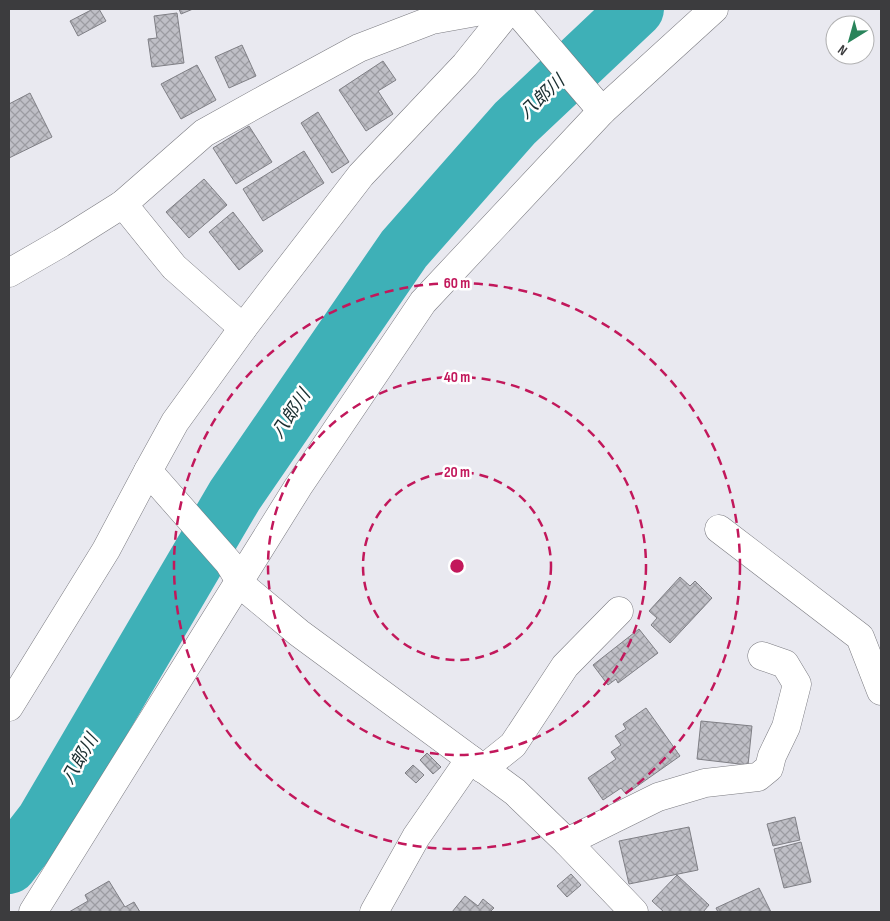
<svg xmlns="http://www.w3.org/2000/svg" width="890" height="921" font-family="'Sofia Sans Condensed','Noto Sans JP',sans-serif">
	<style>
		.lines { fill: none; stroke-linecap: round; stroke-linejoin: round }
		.river { stroke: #3eb0b7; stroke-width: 56 }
		.building { fill: url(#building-cross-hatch); stroke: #7f7f85 }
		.street-casing { stroke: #7b7b81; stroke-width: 29 }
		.street { stroke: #fff; stroke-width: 28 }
		.ring { fill: none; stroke: #c2185b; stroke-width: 2.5; stroke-dasharray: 9 6 }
		.labels { text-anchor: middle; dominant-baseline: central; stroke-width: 5; stroke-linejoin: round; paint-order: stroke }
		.water-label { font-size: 18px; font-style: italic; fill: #1a2e30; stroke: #fff }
		.centre { fill: #c2185b; stroke: #fff; stroke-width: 2.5 }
		.ring-label { font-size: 15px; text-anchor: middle; font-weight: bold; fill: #c2185b; stroke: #fff; stroke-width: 5; stroke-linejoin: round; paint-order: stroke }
	</style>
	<defs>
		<pattern id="building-cross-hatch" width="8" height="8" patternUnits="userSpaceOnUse" patternTransform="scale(1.25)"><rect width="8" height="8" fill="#bfbfc6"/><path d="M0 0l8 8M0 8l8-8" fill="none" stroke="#9c9ca2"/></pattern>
	</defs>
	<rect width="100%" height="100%" fill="#e9e9f0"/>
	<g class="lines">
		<path class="river" d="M9,866L44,821L235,495L404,249L515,123L636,9"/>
	</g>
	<g class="building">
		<path d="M93,9H99L106,21L78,36L70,21Z"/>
		<path d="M179,9H193L181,14Z"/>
		<path d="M177,13L184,63L152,67L148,39L157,38L154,16Z"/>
		<path d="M242,45L256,76L229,88L215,57Z"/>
		<path d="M383,61L396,80L378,91L393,114L366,131L339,90Z"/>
		<path d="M197,65L216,100L181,119L161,84Z"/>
		<path d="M30,93L52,137L9,158V104Z"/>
		<path d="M318,112L349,162L332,173L301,123Z"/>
		<path d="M249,126L272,162L236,184L213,148Z"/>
		<path d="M304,151L324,183L263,221L243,189Z"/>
		<path d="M204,179L227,205L189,238L166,212Z"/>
		<path d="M233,212L263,251L239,270L209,232Z"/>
		<path d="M680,577L690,586L695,581L712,598L670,643L651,625L657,618L649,611Z"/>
		<path d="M639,629L658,653L618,683L616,679L608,685L593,665Z"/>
		<path d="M646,708L680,756L626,794L621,788L603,800L588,778L616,759L611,752L621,745L615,736L626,729L623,724Z"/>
		<path d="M701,721L752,726L748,765L697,759Z"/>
		<path d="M427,753L441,767L433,774L420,760Z"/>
		<path d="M413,765L424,775L416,783L405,773Z"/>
		<path d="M795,817L800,840L773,846L767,824Z"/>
		<path d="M689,827L698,870L629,884L619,841Z"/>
		<path d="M801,842L811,882L784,888L774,849Z"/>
		<path d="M571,874L581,885L567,897L557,886Z"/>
		<path d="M677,875L709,905L703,912H664L652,901Z"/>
		<path d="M109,881L125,907L134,902L140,912H69L88,901L85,895Z"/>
		<path d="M759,888L771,912H718L716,908Z"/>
		<path d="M465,896L478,906L483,899L494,908L490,912H452Z"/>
	</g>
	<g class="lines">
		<g class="street-casing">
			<g id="street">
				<path d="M510,9L465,65L361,175L243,328L175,422L148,471L229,563L238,578L239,583L299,633L515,792L567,842L634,912"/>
				<path d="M515,9L602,111"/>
				<path d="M123,204L174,267L243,328"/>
				<path d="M9,273L61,243L123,204L204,133L267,98L359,48L432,20L493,9"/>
				<path d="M719,529L860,637L881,691"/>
				<path d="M9,707L106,550L148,471"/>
				<path d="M483,769L513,745L565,666L619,611"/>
				<path d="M567,842L658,797L705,783L758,777L769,768L772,756L786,727L797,684L785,664L762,656"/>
				<path d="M33,912L298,487L423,302L602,111L714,9"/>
				<path d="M374,912L416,837L470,759"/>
			</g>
		</g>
		<use href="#street" class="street"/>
	</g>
	<g class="ring">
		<circle cx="457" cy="566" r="94"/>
		<circle cx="457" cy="566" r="189"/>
		<circle cx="457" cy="566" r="283"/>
	</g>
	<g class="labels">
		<g class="water-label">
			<text transform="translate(542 97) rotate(-43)">八郎川</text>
			<text transform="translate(291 414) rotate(-56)">八郎川</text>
			<text transform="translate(80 759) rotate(-60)">八郎川</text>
		</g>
	</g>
	<circle cx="457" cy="566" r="8" class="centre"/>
	<g class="ring-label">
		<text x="457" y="288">60 m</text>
		<text x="457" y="382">40 m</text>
		<text x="457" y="477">20 m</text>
	</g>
	<rect width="890" height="921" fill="none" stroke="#3c3c3e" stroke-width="20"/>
	<g transform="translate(850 40) rotate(217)"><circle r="24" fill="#ffffff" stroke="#b1b1b2"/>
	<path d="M0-4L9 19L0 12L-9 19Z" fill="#29845b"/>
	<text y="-8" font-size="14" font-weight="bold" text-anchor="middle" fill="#3c3c3e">N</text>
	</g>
</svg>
